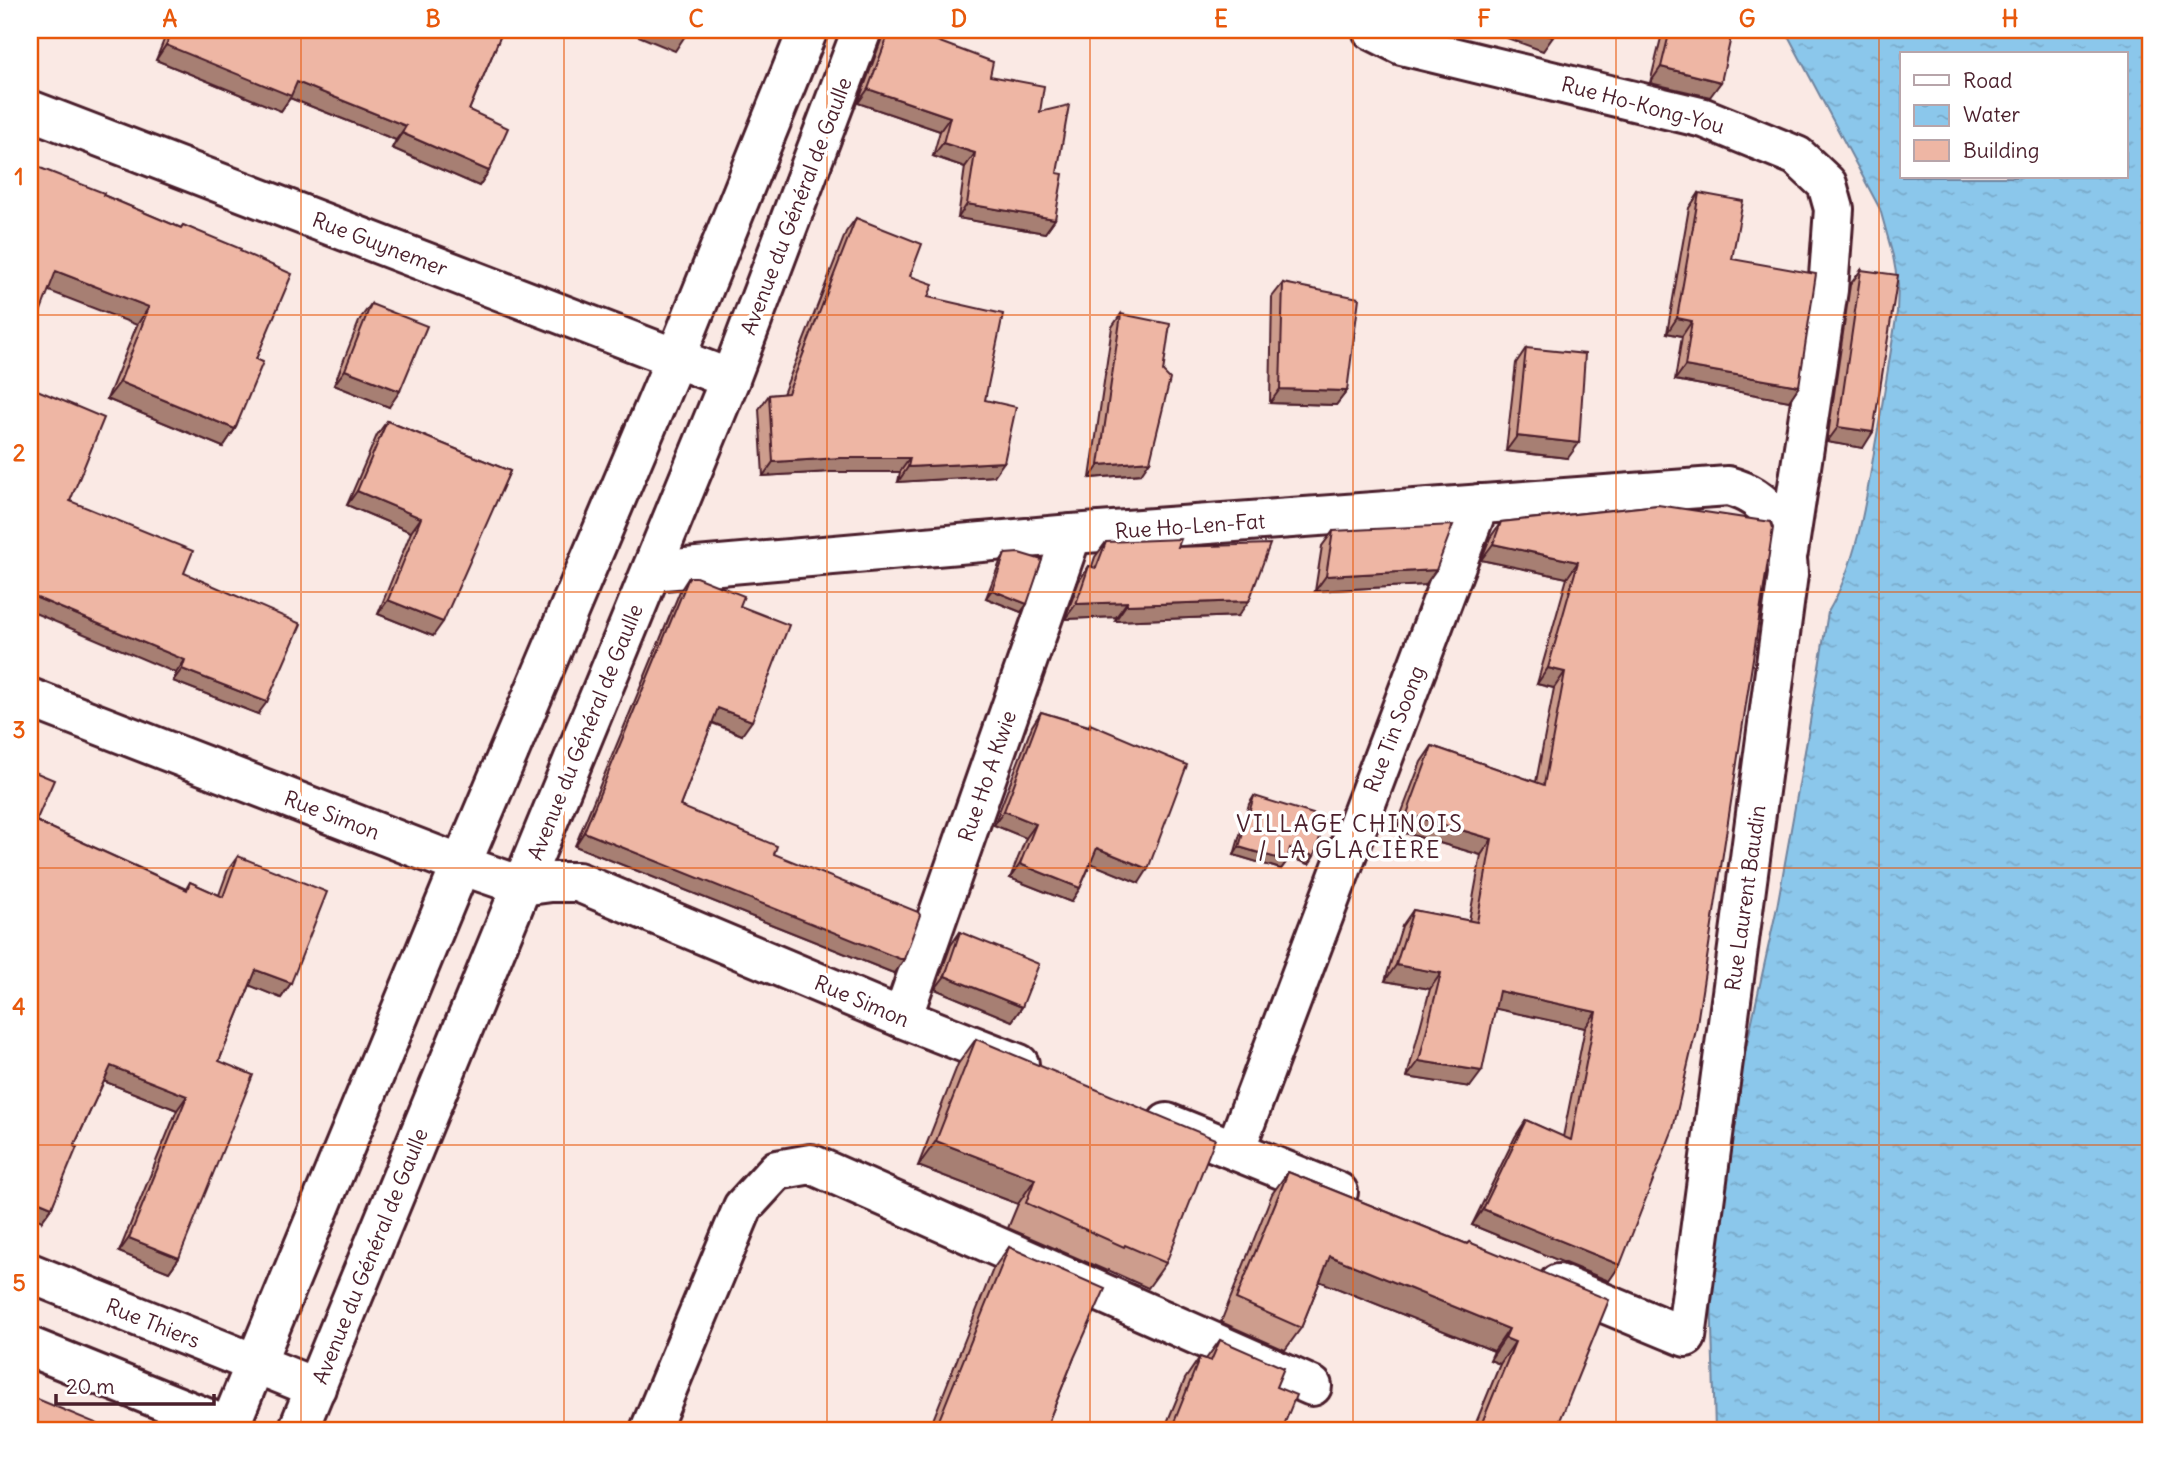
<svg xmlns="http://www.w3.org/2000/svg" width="2180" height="1460" font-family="Delius,sans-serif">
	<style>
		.water { fill: url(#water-ripples); stroke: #71849e; stroke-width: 2; fill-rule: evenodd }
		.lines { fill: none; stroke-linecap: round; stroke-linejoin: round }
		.minor-casing { stroke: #4a1f2b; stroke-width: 44 }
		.minor { stroke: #fff; stroke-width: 38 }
		.wall { fill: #cd9d8d; stroke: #4a1f2b; stroke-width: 2 }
		.shaded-wall { fill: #a77f73; stroke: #4a1f2b; stroke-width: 2 }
		.building { fill: #eeb6a4; stroke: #4a1f2b; stroke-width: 2 }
		.grid { fill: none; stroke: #e8590c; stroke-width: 2; stroke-opacity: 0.55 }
		.labels { text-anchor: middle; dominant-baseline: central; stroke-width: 7; stroke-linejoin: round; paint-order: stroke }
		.street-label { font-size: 21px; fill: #4a1f2b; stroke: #fff }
		.neighbourhood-label { font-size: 23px; letter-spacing: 2px; fill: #4a1f2b; stroke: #fff }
		.neatline { fill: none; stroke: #e8590c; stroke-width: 2.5 }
		.grid-label { font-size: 23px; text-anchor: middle; font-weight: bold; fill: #e8590c }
	</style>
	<defs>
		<pattern id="water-ripples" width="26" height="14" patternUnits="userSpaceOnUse" patternTransform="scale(1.75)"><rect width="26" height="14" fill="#8bc7eb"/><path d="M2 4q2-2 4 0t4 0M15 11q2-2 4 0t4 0" fill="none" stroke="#79aaca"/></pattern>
	</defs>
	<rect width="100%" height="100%" fill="#fae9e4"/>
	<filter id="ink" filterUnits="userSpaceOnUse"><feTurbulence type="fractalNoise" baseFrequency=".0143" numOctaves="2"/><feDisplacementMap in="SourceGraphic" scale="14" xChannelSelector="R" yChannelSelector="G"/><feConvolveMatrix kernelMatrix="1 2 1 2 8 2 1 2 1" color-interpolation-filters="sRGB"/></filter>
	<g filter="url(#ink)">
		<path class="water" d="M1785,30H2150V1430H1715L1711,1293L1735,1098L1777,907L1807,740L1828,612C1857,563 1866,502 1875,446C1883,402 1890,357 1897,312L1898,284L1893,256L1880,209ZM1902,54H2126V177H1902Z"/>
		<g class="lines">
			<g class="minor-casing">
				<g id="minor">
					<path d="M1372,30L1402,45L1704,118L1797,156L1827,184L1834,209L1828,290L1788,552"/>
					<path d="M30,110L730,379"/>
					<path d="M652,571L1072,534L1728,486C1773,498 1787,531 1788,574L1686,1337L1558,1284"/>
					<path d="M30,698L461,865L522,886L551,882H578L902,1018L1019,1064"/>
					<path d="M902,1018L1072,534"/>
					<path d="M1167,1123L1338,1192"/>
					<path d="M1235,1150L1479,504"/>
					<path d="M30,1273L316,1388"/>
					<path d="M30,1347L236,1430"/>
					<path d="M228,1430L461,865L676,357L808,30"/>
					<path d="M298,1430L730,379L862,30"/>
					<path d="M650,1430L743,1207L777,1170L811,1164L1312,1386"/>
				</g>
			</g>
			<use href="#minor" class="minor"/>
		</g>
		<g class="wall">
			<path d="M167,30H503L469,110L489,171L479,186L392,148L396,140L290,98L281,111L156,60L168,30Z"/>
			<path d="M888,30H908L990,76L1040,112L1057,173L1055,219L1045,233L958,218L965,167L933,156L940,131L858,103L882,38Z"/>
			<path d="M1667,30H1702L1710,97L1650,83L1661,38Z"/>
			<path d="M30,164L181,228L183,225L240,251L256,359L235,429L223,447L107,399L137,325Z"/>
			<path d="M1699,193L1732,259L1799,386L1789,401L1675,380L1682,336L1667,333L1689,208Z"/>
			<path d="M856,218L910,276L928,297L985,400L994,476L898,482L900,472H830L763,476L759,409L769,395L783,394L846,232Z"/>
			<path d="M1861,270L1863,448L1827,442L1850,285Z"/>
			<path d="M1283,283L1347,391L1336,405L1270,403L1272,297Z"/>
			<path d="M371,304L389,407L334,385L360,319Z"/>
			<path d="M1121,314L1141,474L1090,478L1112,327Z"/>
			<path d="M1526,348L1568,458L1506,451L1516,363Z"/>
			<path d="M387,421L510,471L433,636L378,614L411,532L347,505L377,435Z"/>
			<path d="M70,501L184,573L258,714L173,681L176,673Z"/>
			<path d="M1658,505L1609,1281L1472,1225L1515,1137L1526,1120L1563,1137L1585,1028L1495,1008L1470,1087L1407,1077L1430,989L1385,981L1402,926L1413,910L1469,921L1481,855L1395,830L1421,762L1432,746L1536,782L1554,688L1537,684L1567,578L1481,560L1490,538L1501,522Z"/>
			<path d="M1333,531L1425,585L1315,591L1322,546Z"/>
			<path d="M1106,542L1178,547L1238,616L1115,621L1116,617L1065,619L1079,581L1089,566H1092L1095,557Z"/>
			<path d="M1005,554L1027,604L1021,612L986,598L1000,562Z"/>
			<path d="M689,577L740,606L742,735L712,723L680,806L774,854L904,959L895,973L891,972L575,846L680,591Z"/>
			<path d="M1041,712L1089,726L1090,724L1139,883L1091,863L1080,888L1071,902L1010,878L1026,838L994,825L1032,726Z"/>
			<path d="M1254,796L1314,856L1309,864L1288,857L1287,861L1281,869L1234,855L1249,804Z"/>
			<path d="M36,821L186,889L190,882L219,895L228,870L238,856L291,983L281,998L250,985L219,1061L179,1258L169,1272L119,1252L177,1110L104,1081L74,1146L52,1207L42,1221Z"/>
			<path d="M960,932L1022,1007L1012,1021L935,989L951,945Z"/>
			<path d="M976,1039L1166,1263L1148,1288L1108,1270L1107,1271L1008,1228L1018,1204L918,1166L958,1064Z"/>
			<path d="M1288,1172L1467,1244L1469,1242L1554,1430H1473L1500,1364L1490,1360L1494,1351L1320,1281L1301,1328L1285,1350L1221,1322L1272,1194Z"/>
			<path d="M1009,1247L1074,1358L1045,1430H929L993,1269Z"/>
			<path d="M1220,1340L1276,1387L1282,1430H1164L1185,1379L1200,1357L1206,1359Z"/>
		</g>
		<g class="shaded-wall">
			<path d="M624,30H670L685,36L675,51Z"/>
			<path d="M1485,30H1532L1553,37L1543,51Z"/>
			<path d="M166,45L297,82L406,126L396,140L290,98L281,111L156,60Z"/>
			<path d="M1661,67L1721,82L1710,97L1650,83Z"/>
			<path d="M868,89L950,117L940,131L858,103Z"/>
			<path d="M402,133L489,171L479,186L392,148Z"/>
			<path d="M943,143L975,153L965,167L933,156Z"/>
			<path d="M967,204L1055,219L1045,233L958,218Z"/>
			<path d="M56,271L149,307L137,325L44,289Z"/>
			<path d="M1677,318L1692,321L1682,336L1667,333Z"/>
			<path d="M1685,366L1799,386L1789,401L1675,380Z"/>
			<path d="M345,370L400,391L389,407L334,385Z"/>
			<path d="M120,382L235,429L223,447L107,399Z"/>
			<path d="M1280,389L1347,391L1336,405L1270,403Z"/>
			<path d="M1838,427L1873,432L1863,448L1827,442Z"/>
			<path d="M1517,436L1579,443L1568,458L1506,451Z"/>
			<path d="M840,458H910L900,472H830L763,476L773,462Z"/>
			<path d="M1150,461L1141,474L1090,478L1099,465Z"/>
			<path d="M1004,462L994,476L898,482L908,467Z"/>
			<path d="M357,491L421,518L411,532L347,505Z"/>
			<path d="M1493,544L1578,562L1567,578L1481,560Z"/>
			<path d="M1436,570L1425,585L1315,591L1326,576Z"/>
			<path d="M992,590L1027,604L1021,612L986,598Z"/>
			<path d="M30,595L185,660L176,673L30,611Z"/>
			<path d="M388,600L443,622L433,636L378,614Z"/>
			<path d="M1249,601L1238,616L1115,621L1126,605Z"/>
			<path d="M1127,602L1116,617L1065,619L1076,604Z"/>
			<path d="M1548,668L1565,672L1554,688L1537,684Z"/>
			<path d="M182,669L267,702L258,714L173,681Z"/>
			<path d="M718,708L752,721L742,735L709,721Z"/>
			<path d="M1004,811L1036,824L1026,838L994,825Z"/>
			<path d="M1407,814L1492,839L1481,855L1395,830Z"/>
			<path d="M584,832L904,959L895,973L891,972L575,846Z"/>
			<path d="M1239,847L1287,861L1281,869L1234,855Z"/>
			<path d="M1097,848L1148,869L1139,883L1087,862Z"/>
			<path d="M1290,848L1314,856L1309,864L1285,856Z"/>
			<path d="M1020,864L1080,888L1071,902L1010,878Z"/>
			<path d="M1396,965L1441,973L1430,989L1385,981Z"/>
			<path d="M256,970L291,983L281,998L246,984Z"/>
			<path d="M945,976L1022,1007L1012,1021L935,989Z"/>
			<path d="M1499,991L1596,1012L1585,1028L1488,1007Z"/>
			<path d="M1419,1061L1482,1071L1470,1087L1407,1077Z"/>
			<path d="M111,1066L187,1096L177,1110L101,1080Z"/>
			<path d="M936,1141L1035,1179L1018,1204L918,1166Z"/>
			<path d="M30,1198L52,1207L42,1221L30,1216Z"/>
			<path d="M1483,1209L1620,1265L1609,1281L1472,1225Z"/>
			<path d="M129,1238L179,1258L169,1272L119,1252Z"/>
			<path d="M1330,1256L1509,1329L1494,1351L1314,1279Z"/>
			<path d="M1505,1338L1515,1342L1500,1364L1490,1360Z"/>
			<path d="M1551,1420L1559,1423L1554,1430H1544Z"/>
		</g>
		<g class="building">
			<path d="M173,30H503L469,110L508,128L489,171L402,133L406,126L297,82L291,96L166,45Z"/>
			<path d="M670,30H688L685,36Z"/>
			<path d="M890,30H908L993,62L990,76L1044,86L1040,112L1069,105L1057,173L1063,174L1055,219L967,204L975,153L943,143L950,117L868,89Z"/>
			<path d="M1532,30H1555L1553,37Z"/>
			<path d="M1670,30H1702L1731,37L1721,82L1661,67Z"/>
			<path d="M30,164L104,193L103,195L181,228L183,225L241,249L240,251L292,274L256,359L263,362L235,429L120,382L149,307L56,271L30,339Z"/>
			<path d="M1699,193L1743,201L1732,259L1816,274L1799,386L1685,366L1692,321L1677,318Z"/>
			<path d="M856,218L922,244L910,276L933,284L928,297L1003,314L985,400L1016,407L1004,462L908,467L910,458H840L773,462L769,395L788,393Z"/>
			<path d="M1861,270L1898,275L1873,432L1838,427Z"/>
			<path d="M1283,283L1359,298L1347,391L1280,389Z"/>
			<path d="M371,304L427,326L400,391L345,370Z"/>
			<path d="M1121,314L1170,324L1163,372L1170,379L1150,461L1099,465Z"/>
			<path d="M1526,348L1585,354L1579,443L1517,436Z"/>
			<path d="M30,387L104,418L70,501L193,551L184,573L301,624L267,702L182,669L185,660L30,595Z"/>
			<path d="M387,421L510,471L443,622L388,600L421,518L357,491Z"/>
			<path d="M1658,505L1771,522L1773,528L1696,1030L1673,1129L1620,1265L1483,1209L1526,1120L1571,1140L1596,1012L1499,991L1482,1071L1419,1061L1441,973L1396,965L1413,910L1477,922L1492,839L1407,814L1432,746L1544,785L1565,672L1548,668L1578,562L1493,544L1501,522Z"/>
			<path d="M1453,525L1436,570L1326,576L1333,531Z"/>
			<path d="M1181,539L1178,547L1270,544L1249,601L1126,605L1127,602L1076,604L1089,566L1096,568L1106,542Z"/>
			<path d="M1019,553L1042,560L1027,604L992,590L1005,554Z"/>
			<path d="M689,577H696L744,596L740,606L789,625L752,721L718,708L680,806L777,846L774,854L918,912L920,915L904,959H900L584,832Z"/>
			<path d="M1041,712L1090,727V724L1187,765L1148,869L1097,848L1080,888L1020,864L1036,824L1004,811Z"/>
			<path d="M30,770L54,780L36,821L187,890L190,882L223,897L238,856L327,892L291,983L256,970L219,1061L253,1075L179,1258L129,1238L187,1096L111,1066L74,1146L77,1147L52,1207L30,1198Z"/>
			<path d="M1254,796L1326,818L1314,856L1290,848L1287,861L1239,847Z"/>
			<path d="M960,932L1039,964L1022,1007L945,976Z"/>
			<path d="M976,1039L1215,1139L1166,1263L1125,1245L1124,1247L1026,1203L1035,1179L936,1141Z"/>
			<path d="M1288,1172L1467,1244L1469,1242L1609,1300L1559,1423L1551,1420L1547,1430H1479L1515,1342L1505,1338L1509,1329L1330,1256L1301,1328L1236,1299Z"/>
			<path d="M1009,1247L1105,1289L1074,1358L1045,1430H935Z"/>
			<path d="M1220,1340L1284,1368L1276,1387L1296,1395L1282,1430H1171L1200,1357L1211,1361Z"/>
			<path d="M30,1396L98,1424L103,1430H30Z"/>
		</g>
	</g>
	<path class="grid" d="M301,30V1430M564,30V1430M827,30V1430M1090,30V1430M1353,30V1430M1616,30V1430M1879,30V1430M30,315H2150M30,592H2150M30,868H2150M30,1145H2150"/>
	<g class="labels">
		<g class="street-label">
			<text transform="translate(1643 105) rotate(15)">Rue Ho-Kong-You</text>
			<text transform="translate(796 206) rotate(-69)">Avenue du Général de Gaulle</text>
			<text transform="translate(380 244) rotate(21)">Rue Guynemer</text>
			<text transform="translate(1190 526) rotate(-4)">Rue Ho-Len-Fat</text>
			<text transform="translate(1394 729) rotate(-69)">Rue Tin Soong</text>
			<text transform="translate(585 732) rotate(-68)">Avenue du Général de Gaulle</text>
			<text transform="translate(987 776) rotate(-71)">Rue Ho A Kwie</text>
			<text transform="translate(332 815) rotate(21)">Rue Simon</text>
			<text transform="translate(1745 898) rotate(-82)">Rue Laurent Baudin</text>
			<text transform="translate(862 1001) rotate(23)">Rue Simon</text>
			<text transform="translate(370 1256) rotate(-68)">Avenue du Général de Gaulle</text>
			<text transform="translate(153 1323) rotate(22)">Rue Thiers</text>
		</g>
		<g class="neighbourhood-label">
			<text x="1350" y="823">VILLAGE CHINOIS<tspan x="1350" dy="26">/ LA GLACIÈRE</tspan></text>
		</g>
	</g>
	<rect width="2180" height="1460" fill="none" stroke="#fff" stroke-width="77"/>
	<rect x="1900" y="52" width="228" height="126" fill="#ffffff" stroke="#b7a5aa" stroke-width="2"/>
	<rect x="1914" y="75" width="35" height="10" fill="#ffffff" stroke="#b7a5aa" stroke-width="2"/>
	<text x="1963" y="88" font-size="21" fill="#4a1f2b">Road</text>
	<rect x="1914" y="105" width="35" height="21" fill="url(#water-ripples)" stroke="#b7a5aa" stroke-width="2"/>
	<text x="1963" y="122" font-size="21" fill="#4a1f2b">Water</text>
	<rect x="1914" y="140" width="35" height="21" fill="#eeb6a4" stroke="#b7a5aa" stroke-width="2"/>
	<text x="1963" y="158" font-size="21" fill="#4a1f2b">Building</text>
	<path d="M56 1394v10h158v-10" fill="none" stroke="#4a1f2b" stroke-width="3.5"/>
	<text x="66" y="1394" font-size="21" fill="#4a1f2b" stroke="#ffffff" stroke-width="5" paint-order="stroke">20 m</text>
	<rect x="38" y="38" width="2104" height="1384" class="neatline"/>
	<g class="grid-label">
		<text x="170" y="27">A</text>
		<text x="433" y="27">B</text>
		<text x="696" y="27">C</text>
		<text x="959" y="27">D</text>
		<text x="1221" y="27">E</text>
		<text x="1484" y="27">F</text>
		<text x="1747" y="27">G</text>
		<text x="2010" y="27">H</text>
		<text x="19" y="185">1</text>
		<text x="19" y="461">2</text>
		<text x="19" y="738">3</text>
		<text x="19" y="1015">4</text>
		<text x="19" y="1291">5</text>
	</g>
</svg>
